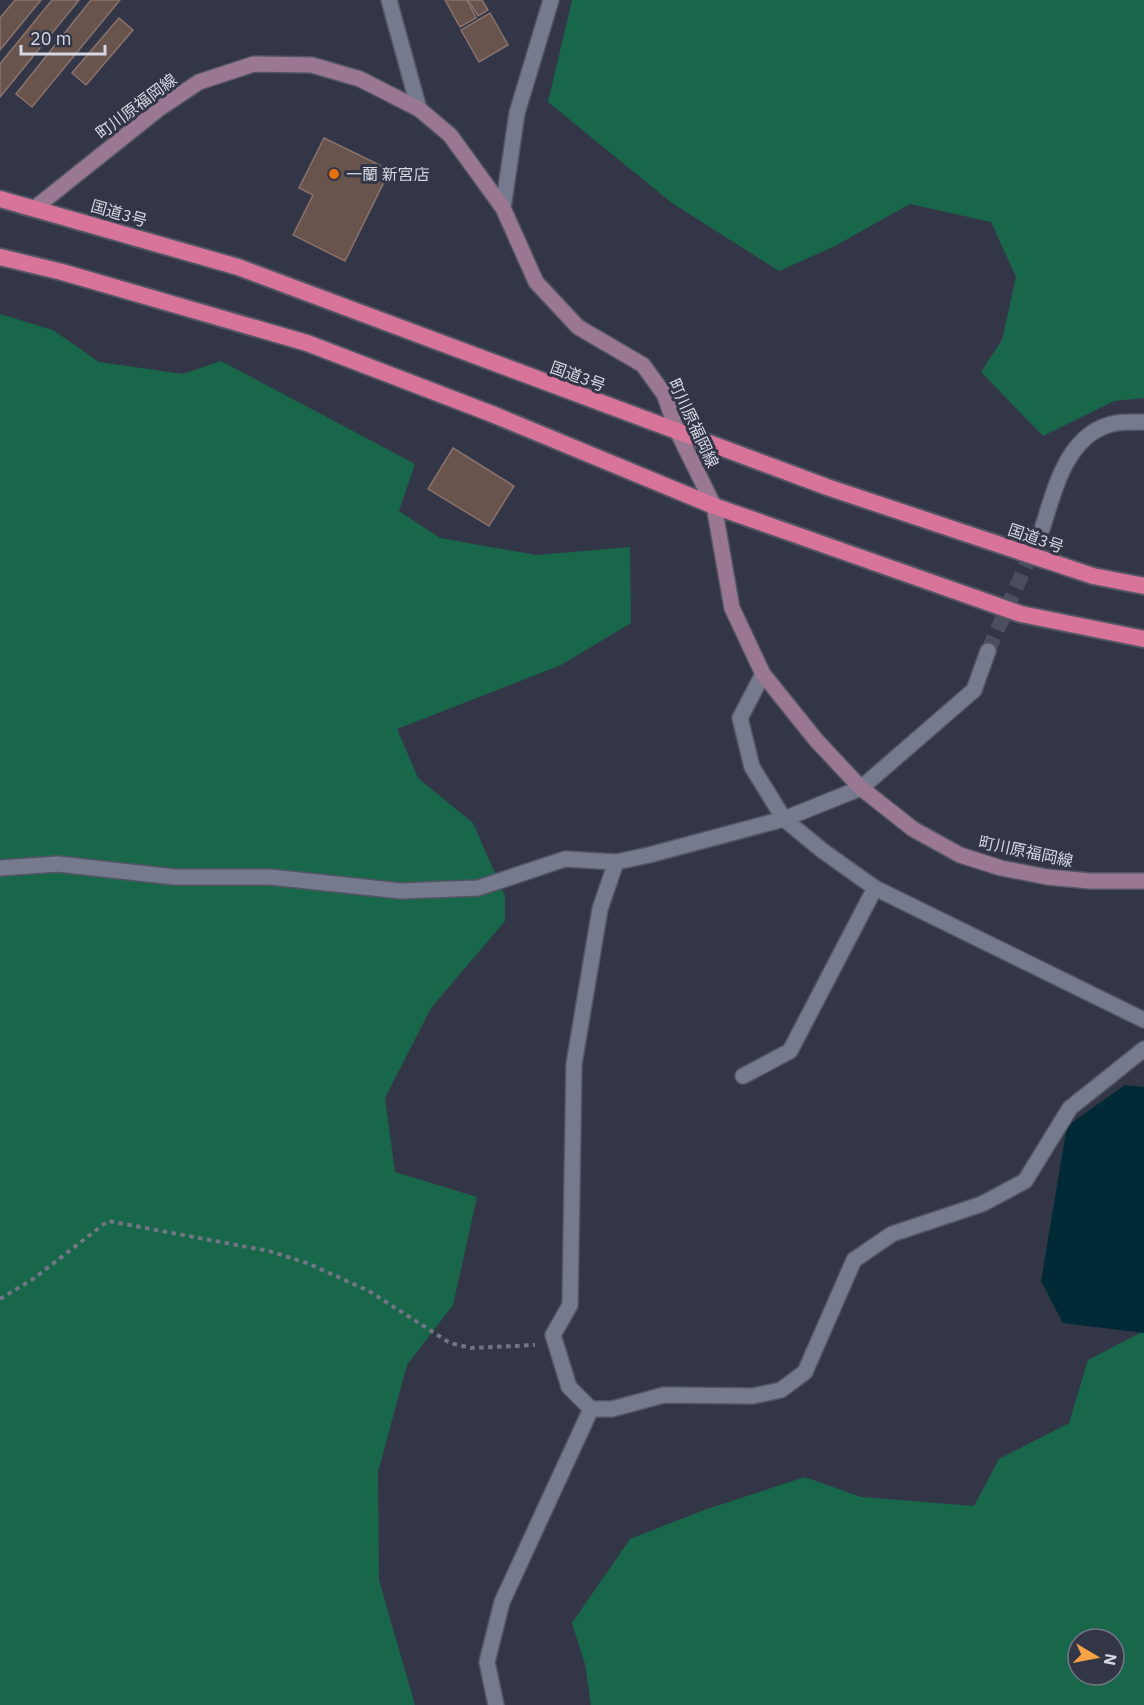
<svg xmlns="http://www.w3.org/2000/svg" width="1144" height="1705" font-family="'IBM Plex Sans','Noto Sans JP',sans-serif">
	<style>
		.green { fill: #19674a; fill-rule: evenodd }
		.water { fill: #002a35 }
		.building { fill: #69534d; stroke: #8a726c; stroke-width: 1.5 }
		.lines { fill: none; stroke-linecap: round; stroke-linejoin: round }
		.minor-tunnel { stroke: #4b4e5e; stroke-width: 15; stroke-dasharray: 15 8; stroke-linecap: butt }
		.minor-casing { stroke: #535564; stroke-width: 18 }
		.tertiary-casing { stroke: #535564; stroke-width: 18 }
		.secondary-casing { stroke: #535564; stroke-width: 18 }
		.trunk-casing { stroke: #535564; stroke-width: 20 }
		.path { stroke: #727584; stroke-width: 4; stroke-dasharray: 4.5 4.5; stroke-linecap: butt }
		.minor { stroke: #767a8e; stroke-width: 15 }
		.tertiary { stroke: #767a8e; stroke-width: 15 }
		.secondary { stroke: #9b7892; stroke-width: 15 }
		.trunk { stroke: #d87499; stroke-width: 16 }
		.food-dot { fill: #e8710a; stroke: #333647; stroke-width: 2 }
		.labels { text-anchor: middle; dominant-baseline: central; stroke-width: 6; stroke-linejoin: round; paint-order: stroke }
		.street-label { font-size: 16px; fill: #d5d7e3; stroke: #333647 }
		.poi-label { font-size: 16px; fill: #d5d7e3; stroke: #333647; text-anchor: start }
	</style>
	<rect width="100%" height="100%" fill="#333647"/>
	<g class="green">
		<path d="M572,0H1144V398L1114,401L1043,436L981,372L1002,340L1016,277L991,222L910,204L835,246L779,271L672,203L548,102Z"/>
		<path d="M0,314L53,330L99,362L183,374L221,361L415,464L399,511L440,538L536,555L630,547L631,623L561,665L397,729L418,778L473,823L505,896V921L431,1008L385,1098L395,1172L477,1197L453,1305L407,1365L378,1472L379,1580L415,1705H0Z"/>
		<path d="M1144,1331V1705H591L585,1664L572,1623L630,1539L704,1510L805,1477L861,1497L974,1506L999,1459L1069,1423L1088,1360ZM1078,1639H1114V1675H1078Z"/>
	</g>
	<path class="water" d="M1125,1085L1144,1087V1333L1063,1323L1041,1281L1067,1126Z"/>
	<g class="building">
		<path d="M15,0H41L0,50V18Z"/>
		<path d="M52,0H79L0,97V64Z"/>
		<path d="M91,0H120L32,107L16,94Z"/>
		<path d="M445,0H467L476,18L460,27Z"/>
		<path d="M468,0H482L488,10L478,16Z"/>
		<path d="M490,13L508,45L479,62L461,30Z"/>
		<path d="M119,18L133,30L86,85L72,73Z"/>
		<path d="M324,138L390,170L345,261L293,235L313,195L299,188Z"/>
		<path d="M453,448L514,486L489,526L428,489Z"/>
	</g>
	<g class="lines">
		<path class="minor-tunnel" d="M988,651L1042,529"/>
		<g class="minor-casing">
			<g id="minor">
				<path d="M389,0L419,109"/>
				<path d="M1042,529C1055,489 1067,432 1116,423C1125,422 1135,422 1144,422"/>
				<path d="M763,674L740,718L752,767L784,819L823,851L875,888L1144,1020"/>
				<path d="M616,862L600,909L574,1064L570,1305L553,1335L569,1387L591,1409H612L664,1395L753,1396L781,1390L805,1372L854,1260L892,1234L982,1204L1025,1181L1070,1108L1144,1049"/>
				<path d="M0,868L58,864L174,877H270L401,891L478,888L565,859L616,862L649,855L784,819L861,788L974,690L988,651"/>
				<path d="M743,1076L790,1051L875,888"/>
				<path d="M496,1705L487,1662L502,1602L591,1409"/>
			</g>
		</g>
		<g class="tertiary-casing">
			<path id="tertiary" d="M503,208L517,113L551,0"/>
		</g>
		<g class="secondary-casing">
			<path id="secondary" d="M36,207L160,108L199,82L254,64L312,65L360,79L419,109L450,135L503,208L536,282L578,327L643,365L664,394L678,433L714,506L732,608L763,674L816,740L861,788L913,829L960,855L1001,868L1047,877L1090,881H1144"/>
		</g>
		<g class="trunk-casing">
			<g id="trunk">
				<path d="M0,199L238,267L827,487L1093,576L1144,586"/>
				<path d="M0,257L62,272L307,343L492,414L714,506L1021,614L1144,639"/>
			</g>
		</g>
		<path class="path" d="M0,1299L33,1279L108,1221L269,1251L307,1263L369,1291L450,1343L471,1348L535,1345"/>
		<use href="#minor" class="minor"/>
		<use href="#tertiary" class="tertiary"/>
		<use href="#secondary" class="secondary"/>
		<use href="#trunk" class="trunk"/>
	</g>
	<circle class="food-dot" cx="334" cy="174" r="6"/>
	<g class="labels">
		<g class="street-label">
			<text transform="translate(136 106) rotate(-37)">町川原福岡線</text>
			<text transform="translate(119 213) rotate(16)">国道3号</text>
			<text transform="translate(578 376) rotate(20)">国道3号</text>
			<text transform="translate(694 423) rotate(65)">町川原福岡線</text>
			<text transform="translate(1036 538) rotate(19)">国道3号</text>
			<text transform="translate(1026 851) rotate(12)">町川原福岡線</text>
		</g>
		<g class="poi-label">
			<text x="346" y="174">一蘭 新宮店</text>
		</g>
	</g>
	<g transform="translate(1096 1657) rotate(100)"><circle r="28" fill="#333647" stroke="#747685" stroke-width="1.5"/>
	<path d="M0-4.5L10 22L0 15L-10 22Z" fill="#f5a345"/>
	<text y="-9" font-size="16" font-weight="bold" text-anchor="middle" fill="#d5d7e3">N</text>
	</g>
	<path d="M21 45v9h84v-9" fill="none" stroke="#d5d7e3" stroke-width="3"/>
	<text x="30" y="45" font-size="18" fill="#d5d7e3" stroke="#333647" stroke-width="4.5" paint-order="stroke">20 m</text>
</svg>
